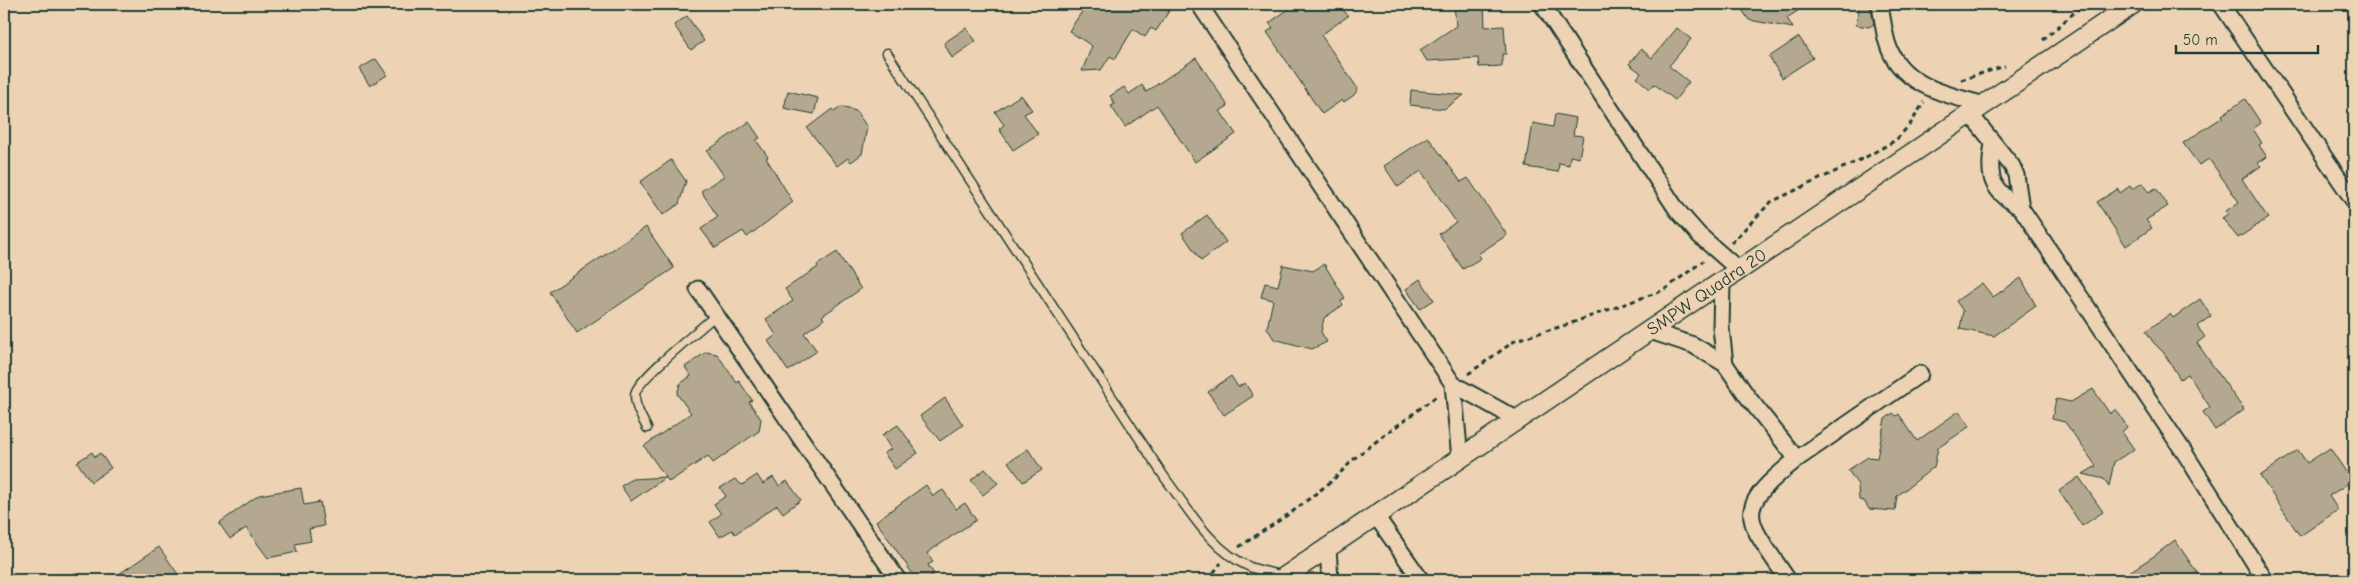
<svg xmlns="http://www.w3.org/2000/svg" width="2358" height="584" font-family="'Comic Neue',sans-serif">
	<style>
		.building { fill: #b4a990; stroke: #1f3d34 }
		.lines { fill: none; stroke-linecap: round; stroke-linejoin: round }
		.service-casing { stroke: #1f3d34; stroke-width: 11 }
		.minor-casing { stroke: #1f3d34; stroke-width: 19 }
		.tertiary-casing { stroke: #1f3d34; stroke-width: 22 }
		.path { stroke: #1f3d34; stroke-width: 3; stroke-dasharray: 5 4; stroke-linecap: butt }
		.service { stroke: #edd3b4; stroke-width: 8 }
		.minor { stroke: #edd3b4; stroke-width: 15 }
		.tertiary { stroke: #edd3b4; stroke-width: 19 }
		.labels { text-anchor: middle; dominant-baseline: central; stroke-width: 4; stroke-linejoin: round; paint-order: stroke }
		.street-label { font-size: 18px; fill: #1f3d34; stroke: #edd3b4 }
	</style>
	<rect width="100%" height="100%" fill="#edd3b4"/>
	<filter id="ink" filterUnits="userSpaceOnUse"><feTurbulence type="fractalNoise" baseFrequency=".02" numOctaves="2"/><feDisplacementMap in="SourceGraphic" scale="10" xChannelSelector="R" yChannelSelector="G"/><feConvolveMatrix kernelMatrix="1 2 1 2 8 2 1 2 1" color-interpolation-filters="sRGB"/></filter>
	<g filter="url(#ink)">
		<g class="building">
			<path d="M1087,4H1158L1169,11L1156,31L1151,28L1145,37L1133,29L1115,59L1110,56L1101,70L1082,71L1092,46L1069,31Z"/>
			<path d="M1296,4H1339L1348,16L1321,35L1358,89L1354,95L1344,102L1342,100L1322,114L1267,32L1273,28L1269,23Z"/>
			<path d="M1454,4H1484L1485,27L1504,26L1506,54H1502V66L1479,67L1478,58L1427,61L1420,50L1456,26Z"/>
			<path d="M1738,4H1808L1787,18L1793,28L1749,20Z"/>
			<path d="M1860,4H1870L1874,24L1869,27L1856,25Z"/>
			<path d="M687,16L704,41L691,50L674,25Z"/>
			<path d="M966,28L976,41L952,58L944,43Z"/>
			<path d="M1677,28L1691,39L1669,66L1689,82L1675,100L1654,84L1650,89L1637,78L1641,73L1629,64L1641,49L1652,58Z"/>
			<path d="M1799,37L1813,58L1782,78L1769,57Z"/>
			<path d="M1196,58L1228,106L1220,111L1236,134L1195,162L1157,105L1125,127L1111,106L1115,104L1110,96L1124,87L1129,94L1142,85L1146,92Z"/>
			<path d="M376,59L387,75L370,86L359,69Z"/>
			<path d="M1411,90L1464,95L1444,109L1410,105Z"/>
			<path d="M788,91L818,98L814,114L784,108Z"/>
			<path d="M1021,95L1032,110L1024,114L1038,134L1013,150L999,129L1004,125L995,112Z"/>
			<path d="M2245,99L2261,123L2253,129L2262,143L2259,145L2267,157L2258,163L2261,166L2242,179L2268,218L2238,238L2222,218L2228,214L2226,211L2239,202L2209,159L2199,165L2183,143L2223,117L2222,115Z"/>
			<path d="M841,107L856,111L867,127L862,154L851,162L848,158L837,166L807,128L832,109L834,112Z"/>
			<path d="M1555,114L1576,118L1573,135L1583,136L1579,158L1570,156L1569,165L1559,163L1558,172L1526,167L1533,123L1553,127Z"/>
			<path d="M749,122L760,138L756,140L768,157L766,158L793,202L747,237L743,231L715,248L701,229L718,217L701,191L724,176L707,151Z"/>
			<path d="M1428,137L1461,182L1468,178L1507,235L1478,254L1481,258L1463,269L1439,234L1456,222L1421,171L1398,187L1384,166Z"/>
			<path d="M671,160L686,181L679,204L663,215L640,182Z"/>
			<path d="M2143,183L2149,192L2156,188L2168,206L2146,220L2152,228L2126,246L2097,202L2118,189L2120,193L2130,186L2132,189Z"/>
			<path d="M1207,215L1226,242L1201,261L1182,233Z"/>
			<path d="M646,227L674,268L577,333L550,292Z"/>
			<path d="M837,252L861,289L822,316L824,319L804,333L817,351L788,371L768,341L776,335L766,319L793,301L785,289L818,267L817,265Z"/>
			<path d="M1324,264L1345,298L1341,301L1343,305L1324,318L1321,332L1327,342L1312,349L1274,339L1267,328L1273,300L1261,297L1265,283L1278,286L1283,265L1313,271Z"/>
			<path d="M2021,278L2036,306L1994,336L1960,329L1963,311L1956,301L1982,283L1993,297Z"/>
			<path d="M1420,279L1434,300L1420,309L1406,289Z"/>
			<path d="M2200,299L2211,316L2197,326L2205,337L2197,343L2244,410L2215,430L2203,412L2210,407L2188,374L2180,379L2164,353L2153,342L2146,331L2170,314L2173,318Z"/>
			<path d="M706,352L717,354L737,383L739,381L752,400L749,402L761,419L759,431L713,463L708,456L669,482L644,446L691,413L677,394L680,384L691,376L685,367Z"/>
			<path d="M1231,376L1238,387L1245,383L1253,396L1224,415L1208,392Z"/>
			<path d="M2093,389L2110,414L2116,409L2127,427L2122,432L2134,449L2114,462L2109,486L2104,479L2083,474L2096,466L2065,422L2052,419L2056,399L2071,402Z"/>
			<path d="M945,398L963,425L940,441L920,416Z"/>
			<path d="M1959,411L1970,426L1938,448L1934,467L1897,496L1895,511L1869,509L1864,501L1859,500L1858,485L1848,470L1868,457L1877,458L1885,419L1893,413L1896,416L1899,414L1917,441Z"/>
			<path d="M898,425L918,453L895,469L884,453L891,449L882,435Z"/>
			<path d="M2330,448L2352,481L2329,496L2338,510L2300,536L2260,476L2298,450L2307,463Z"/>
			<path d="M1028,449L1042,470L1023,482L1008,462Z"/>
			<path d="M92,452L95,457L100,453L111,468L91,482L77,462Z"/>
			<path d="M985,469L998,483L983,495L971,480Z"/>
			<path d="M757,475L763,484L773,477L779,486L787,481L801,500L783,513L777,505L735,534L732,530L720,537L710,522L721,514L714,504L726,496L720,488L735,479L742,485Z"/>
			<path d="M666,477L631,501L621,486L632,479Z"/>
			<path d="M2079,477L2103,512L2082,526L2059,491Z"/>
			<path d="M926,485L933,496L943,490L956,509L965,503L976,520L927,553L933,562L928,565L934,574L925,580H917L876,521Z"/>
			<path d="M301,488L304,505L320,502L324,526L309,529L311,541L295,544L297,552L268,558L246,528L230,539L219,523L259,495Z"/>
			<path d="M2175,540L2202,580H2117L2154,556Z"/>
			<path d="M159,547L182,580H110Z"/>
		</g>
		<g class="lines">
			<g class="service-casing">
				<g id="service">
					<path d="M887,53L1165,478C1189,510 1212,551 1250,567C1261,571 1273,573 1284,576"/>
					<path d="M647,428C642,418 632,402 636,391C644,374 699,330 716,315"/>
				</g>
			</g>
			<g class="minor-casing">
				<g id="minor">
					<path d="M1199,4L1453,384L1518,420"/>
					<path d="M1542,4L1677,210L1699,235L1739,270"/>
					<path d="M1879,4C1883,16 1883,29 1887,42C1899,86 1948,95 1985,105"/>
					<path d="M2221,4L2354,201"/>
					<path d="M1971,115L2012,166L2016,175L2021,208L2184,452L2265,580"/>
					<path d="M1993,144C1987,177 1991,191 2021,208"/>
					<path d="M1722,282L1721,328L1725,364"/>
					<path d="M698,289L898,580"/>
					<path d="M1650,331L1693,345L1725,364L1747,396L1797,459C1730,512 1746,517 1788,580"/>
					<path d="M1453,384L1460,459"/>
					<path d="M1797,459L1920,374"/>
					<path d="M1376,516L1421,580"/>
					<path d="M1328,548L1330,580"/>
				</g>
			</g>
			<g class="tertiary-casing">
				<g id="tertiary">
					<path id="s1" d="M1280,580L2133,4"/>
				</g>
			</g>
			<g class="path">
				<path d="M2043,40L2084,4"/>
				<path d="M1961,80L2005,66"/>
				<path d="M1731,243L1771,202L1866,157L1896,140L1911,123L1924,102"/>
				<path d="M1468,374L1516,340L1566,325L1664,290L1703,261"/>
				<path d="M1239,547L1292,512L1332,481L1357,456L1438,395"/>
				<path d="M1208,580L1221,563"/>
			</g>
			<use href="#service" class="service"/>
			<use href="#minor" class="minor"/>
			<use href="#tertiary" class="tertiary"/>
		</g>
	</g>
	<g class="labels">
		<g class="street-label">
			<text stroke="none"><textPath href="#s1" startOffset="515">SMPW Quadra 20</textPath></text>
		</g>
	</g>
	<rect width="2358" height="584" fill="none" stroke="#edd3b4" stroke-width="20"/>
	<rect x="10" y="10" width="2338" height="564" fill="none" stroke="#1f3d34" stroke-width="2" filter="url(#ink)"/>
	<path d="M2176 45v8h142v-8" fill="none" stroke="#1f3d34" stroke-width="2.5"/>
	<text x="2183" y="45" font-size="15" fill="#1f3d34" stroke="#edd3b4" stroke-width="4" paint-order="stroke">50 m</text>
</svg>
